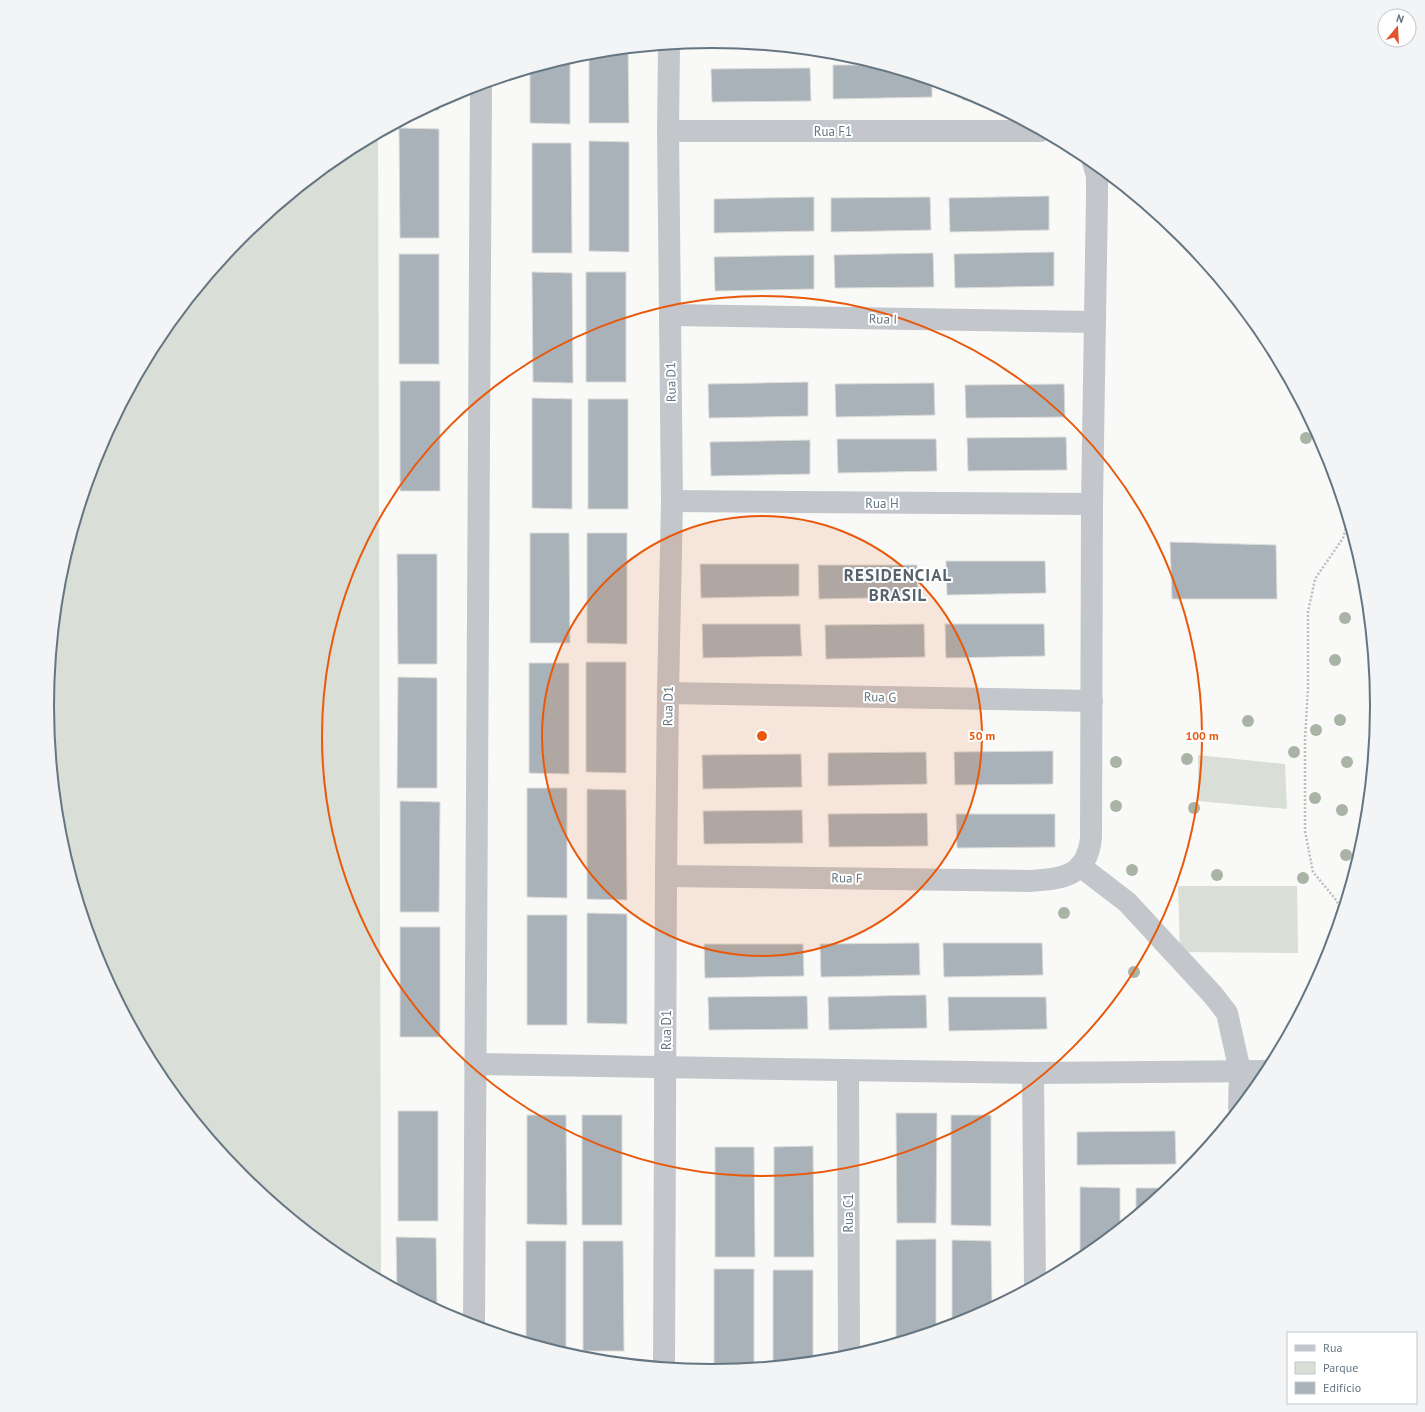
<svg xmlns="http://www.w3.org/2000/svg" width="1425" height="1412" font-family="'PT Sans',sans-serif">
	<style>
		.green { fill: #d9ded6 }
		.building { fill: #a9b2b8; stroke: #dbdbd9 }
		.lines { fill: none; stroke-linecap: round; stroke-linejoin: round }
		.path { stroke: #bbbec1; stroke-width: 2.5; stroke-dasharray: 2 2; stroke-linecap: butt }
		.minor { stroke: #c3c7cb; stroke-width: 22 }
		.tree { fill: #a9b3a6 }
		.ring { fill: none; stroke: #e8590c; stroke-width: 2 }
		.labels { text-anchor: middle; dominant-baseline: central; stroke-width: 4; stroke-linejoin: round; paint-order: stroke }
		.street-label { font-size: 13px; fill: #657682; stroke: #fff }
		.district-label { font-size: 17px; font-weight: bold; letter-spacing: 1px; fill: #56636d; stroke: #fff }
		.rim { fill: none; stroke: #657682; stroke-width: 2 }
		.centre { fill: #e8590c; stroke: #fff; stroke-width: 2 }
		.ring-label { font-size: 12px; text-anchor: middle; font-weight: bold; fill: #e8590c; stroke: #fff; stroke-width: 4; stroke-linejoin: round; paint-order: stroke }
	</style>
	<rect width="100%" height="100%" fill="#f9f9f7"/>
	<g class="green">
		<path d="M378,134L381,1279L343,1259L242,1176L159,1075L98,960L60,836L48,706L60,576L98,451L160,336L242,236L343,153Z"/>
		<path d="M1198,755L1285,764L1287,809L1198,801Z"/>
		<path d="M1178,886H1297L1298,953L1180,952Z"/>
	</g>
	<g class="building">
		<path d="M709,41H713L742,44H709Z"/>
		<path d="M628,49L629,123H589V53Z"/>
		<path d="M570,58V124L530,123V70Z"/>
		<path d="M833,65H879L932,81V97L833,99Z"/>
		<path d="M810,68L811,101L712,102L711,69Z"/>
		<path d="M963,90L967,92L982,100H963Z"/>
		<path d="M439,102V110L422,111Z"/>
		<path d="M399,128L439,129V238H400Z"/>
		<path d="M589,141L629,142V252L589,251Z"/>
		<path d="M532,143H571L572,253H532Z"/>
		<path d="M1049,196V230L950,232L949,198Z"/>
		<path d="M814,197V231L714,233V199Z"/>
		<path d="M930,197L931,230L831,232V198Z"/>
		<path d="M1054,252V286L955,288L954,254Z"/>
		<path d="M933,253L934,287L835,288L834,255Z"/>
		<rect x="399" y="254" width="40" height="110"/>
		<path d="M814,255V289L715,291L714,257Z"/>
		<path d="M532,272L572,273L573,383L533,382Z"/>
		<rect x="586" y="272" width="40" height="110"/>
		<rect x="400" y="381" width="40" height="110"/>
		<path d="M808,382V416L709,418L708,384Z"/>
		<path d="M934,383L935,415L836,417L835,384Z"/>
		<path d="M1064,384L1065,417L966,418L965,385Z"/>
		<path d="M532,398L572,399V509L532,508Z"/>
		<rect x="588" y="399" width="40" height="110"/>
		<path d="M1066,437L1067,470L968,471L967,438Z"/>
		<path d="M837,439H936L937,471L838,473Z"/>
		<path d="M810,440V474L711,476L710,442Z"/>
		<path d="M530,533H569L570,643H530Z"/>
		<path d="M587,533H627V644L587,643Z"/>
		<path d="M1170,542L1276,545L1277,599H1172Z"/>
		<path d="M397,554H437V664H398Z"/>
		<path d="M946,561H1045L1046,593L947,595Z"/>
		<path d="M700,564H799V596L701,598Z"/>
		<path d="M818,565H917L918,597L819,599Z"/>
		<path d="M702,624H800L802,656L703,658Z"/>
		<path d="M924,624L925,657L826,659L825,625Z"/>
		<path d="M945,624H1044L1045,656L946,658Z"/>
		<path d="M586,662H626V773L586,772Z"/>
		<path d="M529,663H569V774L529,773Z"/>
		<path d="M398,677L437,678V788H397Z"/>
		<path d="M1053,751V784L955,785L954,752Z"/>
		<path d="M926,752L927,784L828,786V753Z"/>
		<path d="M801,754L802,787L703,789L702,755Z"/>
		<path d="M527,788H567V898L527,897Z"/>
		<path d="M587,789L626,790L627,900L587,899Z"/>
		<path d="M400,801L440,802L439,912H400Z"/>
		<path d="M802,810L803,843L704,844L703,811Z"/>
		<path d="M927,813L928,846L829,847L828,814Z"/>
		<path d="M956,814H1055V847L957,848Z"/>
		<path d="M587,913L627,914V1024L587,1023Z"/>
		<rect x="527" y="915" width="40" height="110"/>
		<rect x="400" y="927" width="40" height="110"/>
		<path d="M919,943L920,975L821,977L820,944Z"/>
		<path d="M943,943H1042L1043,975L944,977Z"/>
		<path d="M704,944H803L804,976L705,978Z"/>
		<path d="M926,995L927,1028L829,1030L828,997Z"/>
		<path d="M807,996L808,1029L709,1030L708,997Z"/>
		<path d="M948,997H1046L1047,1029L949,1031Z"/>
		<rect x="398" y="1111" width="40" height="110"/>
		<path d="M896,1113H937L936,1223H897Z"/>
		<path d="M527,1115H566L567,1225L527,1224Z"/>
		<rect x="582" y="1115" width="40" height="110"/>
		<path d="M951,1115H991V1226L951,1225Z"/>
		<path d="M1175,1131L1176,1164L1077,1165V1132Z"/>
		<path d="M813,1146L814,1257H774V1147Z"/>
		<path d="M715,1147H754L755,1257H715Z"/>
		<path d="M1080,1187L1120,1188V1228L1080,1260Z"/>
		<path d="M1136,1188H1168L1136,1215Z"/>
		<path d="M396,1237L436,1238L437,1309L397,1287Z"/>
		<path d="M936,1239V1330L896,1342V1240Z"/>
		<path d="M952,1240L991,1241L992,1307L967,1320L952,1325Z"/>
		<path d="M526,1241H566V1351H560L526,1341Z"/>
		<path d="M583,1241H623L624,1351H583Z"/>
		<path d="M714,1269H754V1367L714,1371Z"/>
		<path d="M773,1270H813V1361L773,1365Z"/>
	</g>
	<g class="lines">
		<path class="path" d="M1341,915L1337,901L1313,872L1305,831V739L1308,688V612L1315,579L1343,538L1348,521"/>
		<g class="minor">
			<path d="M668,131H1040"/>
			<path d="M670,315L1095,322"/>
			<path d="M672,501L1092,504"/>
			<path d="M668,693L1092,701"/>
			<path d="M1080,866L1127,902L1213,995L1227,1013L1240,1071L1239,1108"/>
			<path d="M666,876L1028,881C1060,879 1087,878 1091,838L1092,504L1097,195V176L1093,162"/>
			<path d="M475,1064L1033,1073L1268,1071"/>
			<path d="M848,1070L849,1356"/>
			<path d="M1033,1073L1035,1284"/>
			<path d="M474,1325L481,85"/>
			<path d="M664,1366L666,876L668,693L672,501L668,131L669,45"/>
		</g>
	</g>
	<g class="tree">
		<circle cx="1306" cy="438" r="6"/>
		<circle cx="1345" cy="618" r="6"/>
		<circle cx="1335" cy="660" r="6"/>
		<circle cx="1340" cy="720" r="6"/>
		<circle cx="1248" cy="721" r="6"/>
		<circle cx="1316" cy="730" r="6"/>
		<circle cx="1294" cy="752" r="6"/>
		<circle cx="1187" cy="759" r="6"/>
		<circle cx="1116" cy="762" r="6"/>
		<circle cx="1347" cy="762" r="6"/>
		<circle cx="1315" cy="798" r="6"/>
		<circle cx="1116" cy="806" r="6"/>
		<circle cx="1194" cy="808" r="6"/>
		<circle cx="1342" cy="810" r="6"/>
		<circle cx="1346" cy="855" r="6"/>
		<circle cx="1132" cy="870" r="6"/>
		<circle cx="1217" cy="875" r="6"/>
		<circle cx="1303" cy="878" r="6"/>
		<circle cx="1064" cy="913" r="6"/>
		<circle cx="1134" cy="972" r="6"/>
	</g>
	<circle cx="762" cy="736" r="220" fill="#e8590c" fill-opacity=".12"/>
	<g class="ring">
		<circle cx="762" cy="736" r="220"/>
		<circle cx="762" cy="736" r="440"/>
	</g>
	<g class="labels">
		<g class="street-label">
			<text x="833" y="131">Rua F1</text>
			<text transform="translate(883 319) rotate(1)">Rua I</text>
			<text transform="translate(671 382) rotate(-91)">Rua D1</text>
			<text x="882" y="503">Rua H</text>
			<text transform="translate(880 697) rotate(1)">Rua G</text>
			<text transform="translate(668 706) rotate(-89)">Rua D1</text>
			<text transform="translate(847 878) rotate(1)">Rua F</text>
			<text transform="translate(666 1030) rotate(-90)">Rua D1</text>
			<text transform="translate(848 1213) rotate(-90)">Rua C1</text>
		</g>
		<g class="district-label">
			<text x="898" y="575">RESIDENCIAL<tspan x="898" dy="20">BRASIL</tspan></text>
		</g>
	</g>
	<path d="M0 0H1425V1412H0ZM54 706a658 658 0 1 1 1316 0a658 658 0 1 1-1316 0Z" fill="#f3f4f5" fill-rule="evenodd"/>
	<path class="rim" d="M54 706a658 658 0 1 1 1316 0a658 658 0 1 1-1316 0Z"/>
	<circle cx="762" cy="736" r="6" class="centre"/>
	<g class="ring-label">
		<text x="982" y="740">50 m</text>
		<text x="1202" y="740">100 m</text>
	</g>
	<rect x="1287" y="1332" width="130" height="72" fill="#ffffff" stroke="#c1c8cd"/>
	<rect x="1295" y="1345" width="20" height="6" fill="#c3c7cb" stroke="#c1c8cd"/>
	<text x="1323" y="1352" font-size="12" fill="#657682">Rua</text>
	<rect x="1295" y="1362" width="20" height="12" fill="#d9ded6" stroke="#c1c8cd"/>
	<text x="1323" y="1372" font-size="12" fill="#657682">Parque</text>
	<rect x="1295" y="1382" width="20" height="12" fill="#a9b2b8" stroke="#c1c8cd"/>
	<text x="1323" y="1392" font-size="12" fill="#657682">Edifício</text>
	<g transform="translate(1397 28) rotate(18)"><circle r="19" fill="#ffffff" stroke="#c1c8cd"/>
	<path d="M0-3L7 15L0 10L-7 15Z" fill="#e2542e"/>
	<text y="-6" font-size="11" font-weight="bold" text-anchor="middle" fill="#657682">N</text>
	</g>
</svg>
